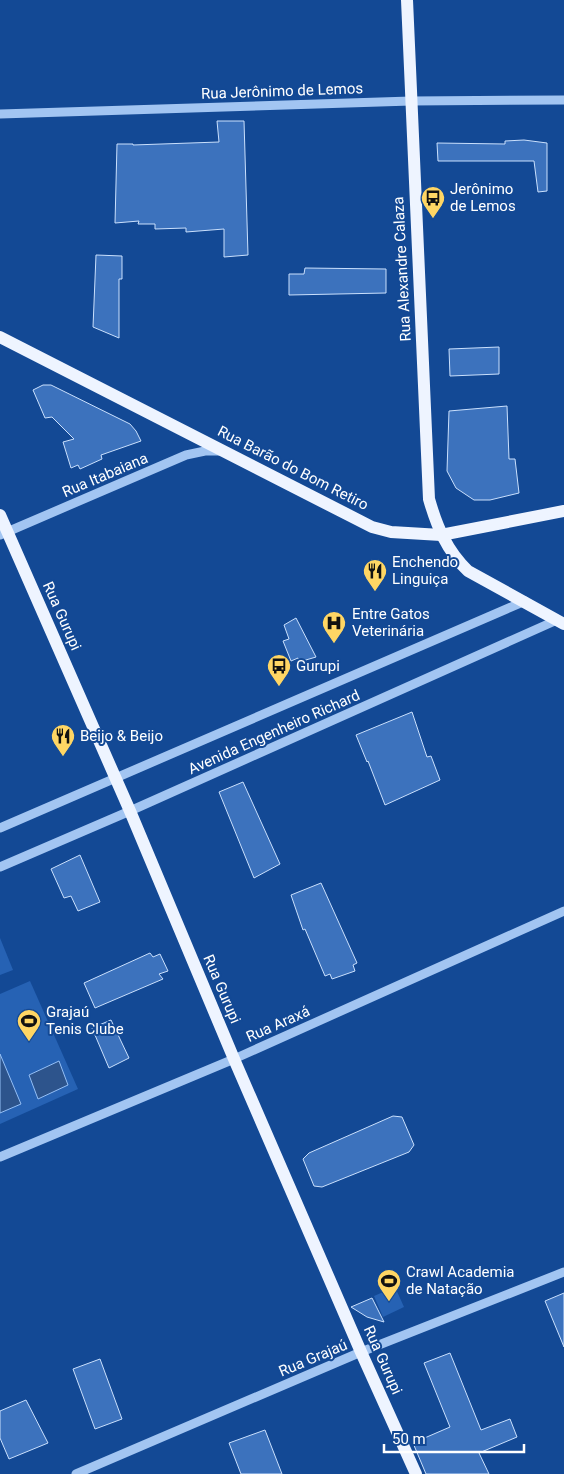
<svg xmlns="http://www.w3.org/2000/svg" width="564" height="1474" font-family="Roboto,sans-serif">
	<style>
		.green { fill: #2662b4 }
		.water { fill: #2d548c; stroke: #94bff6 }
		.building { fill: #3c72bd; stroke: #cae0fd }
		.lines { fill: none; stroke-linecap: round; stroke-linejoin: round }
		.minor { stroke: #a2c5f2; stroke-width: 9 }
		.major { stroke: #eef4ff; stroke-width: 12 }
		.labels { text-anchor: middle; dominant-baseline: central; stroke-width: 4; stroke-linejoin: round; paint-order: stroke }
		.street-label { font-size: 15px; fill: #fff; stroke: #134995 }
		.poi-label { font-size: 15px; fill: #fff; stroke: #134995; text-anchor: start }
	</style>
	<rect width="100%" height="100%" fill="#134995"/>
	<g class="green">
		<path d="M0,938L13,970L0,975Z"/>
		<path d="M30,981L78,1089L0,1124V994Z"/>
		<path d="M395,1287L404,1307L383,1317L374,1296Z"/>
	</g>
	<g class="water">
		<path d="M0,1054L21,1104L0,1113Z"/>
		<path d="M59,1061L68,1085L38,1099L29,1075Z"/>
	</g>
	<g class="building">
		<path d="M217,121H244L248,255L224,257V229L186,232V228L155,229V224H138L139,221L115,223L117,144H133V145L219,142Z"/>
		<path d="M524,140L547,143V191L538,192L534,161H438L437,143L505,144V141Z"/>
		<path d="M96,255L122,256V279H119V338L93,327Z"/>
		<path d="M305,268L386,269V293L289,295V274H304Z"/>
		<path d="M499,347V374L450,376L449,349Z"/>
		<path d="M43,385H51L130,424L136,431L141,441L101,455L102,459L80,469L78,465L71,468L63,442L74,439L52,417L45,418L33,390Z"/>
		<path d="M507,406L509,459H515L519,493L490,500H474L456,488L447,471L449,411Z"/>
		<path d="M296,618L316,657L299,662L298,658L291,661L283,641L289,639L284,625Z"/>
		<path d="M412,712L427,757L431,756L440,780L385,805L368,761L367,762L356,735Z"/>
		<path d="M243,782L280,864L254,878L219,792Z"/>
		<path d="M80,855L100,902L78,911L71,896L64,898L51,869Z"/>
		<path d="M321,883L357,963L353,965L355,971L332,979L330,974L325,976L305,929L303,930L291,895Z"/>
		<path d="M150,953L153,957L160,954L168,971L159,974L163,979L95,1008L84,983Z"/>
		<path d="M111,1020L129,1058L109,1068L92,1028Z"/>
		<path d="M393,1116L402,1117L414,1145L409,1152L322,1187L314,1186L303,1159L309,1153Z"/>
		<path d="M564,1293V1347L545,1301Z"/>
		<path d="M372,1298L384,1322L367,1317L351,1307Z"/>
		<path d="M450,1353L481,1430L510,1419L517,1437L479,1453L489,1474H426L413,1443L450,1427L424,1363Z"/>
		<path d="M100,1359L122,1419L95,1429L73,1369Z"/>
		<path d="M26,1400L48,1443L9,1459L0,1438V1411Z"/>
		<path d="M265,1430L282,1474H241L229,1443Z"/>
	</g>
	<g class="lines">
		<g class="minor">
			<path d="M0,114L411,101L564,100"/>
			<path d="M0,535L186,455L205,451H220"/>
			<path d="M0,828L525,601"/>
			<path d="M0,867L130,811L557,620"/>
			<path d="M0,1157L234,1059L564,911"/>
			<path d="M76,1474L361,1352L564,1272"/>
		</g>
		<g class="major">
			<path d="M407,0L429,499C437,527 447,551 468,571L564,624"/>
			<path d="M0,337L372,527L391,532L441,535L564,511"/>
			<path d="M0,515L130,811L234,1059L361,1352L416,1474"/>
		</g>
	</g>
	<defs>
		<g id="bus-pin" transform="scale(1.25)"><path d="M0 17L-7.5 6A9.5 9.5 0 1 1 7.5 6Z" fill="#ffd664" stroke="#134995"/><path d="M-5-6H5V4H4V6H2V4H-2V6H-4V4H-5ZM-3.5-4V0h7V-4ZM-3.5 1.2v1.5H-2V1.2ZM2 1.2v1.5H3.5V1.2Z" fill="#111"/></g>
		<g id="restaurant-pin" transform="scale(1.25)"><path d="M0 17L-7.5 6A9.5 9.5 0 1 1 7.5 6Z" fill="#ffd664" stroke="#134995"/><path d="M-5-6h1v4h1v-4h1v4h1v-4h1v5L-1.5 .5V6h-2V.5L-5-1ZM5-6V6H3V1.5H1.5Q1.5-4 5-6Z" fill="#111"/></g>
		<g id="hospital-pin" transform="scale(1.25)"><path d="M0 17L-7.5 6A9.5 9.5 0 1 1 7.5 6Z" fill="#ffd664" stroke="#134995"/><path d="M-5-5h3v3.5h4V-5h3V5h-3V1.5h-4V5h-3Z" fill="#111"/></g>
		<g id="stadium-pin" transform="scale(1.25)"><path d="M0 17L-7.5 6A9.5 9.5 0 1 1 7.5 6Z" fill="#ffd664" stroke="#134995"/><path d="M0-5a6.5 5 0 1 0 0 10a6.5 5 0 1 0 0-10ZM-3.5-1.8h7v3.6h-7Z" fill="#111"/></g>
	</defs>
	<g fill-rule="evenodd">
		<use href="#bus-pin" x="433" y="198"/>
		<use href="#restaurant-pin" x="375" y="571"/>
		<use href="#hospital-pin" x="334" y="623"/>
		<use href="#bus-pin" x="279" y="666"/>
		<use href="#restaurant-pin" x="63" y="736"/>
		<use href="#stadium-pin" x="29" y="1021"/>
		<use href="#stadium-pin" x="389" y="1281"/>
	</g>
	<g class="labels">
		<g class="street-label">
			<text transform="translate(282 91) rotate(-2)">Rua Jerônimo de Lemos</text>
			<text transform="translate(402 269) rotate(-93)">Rua Alexandre Calaza</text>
			<text transform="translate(293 468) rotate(27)">Rua Barão do Bom Retiro</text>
			<text transform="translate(105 475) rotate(-23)">Rua Itabaiana</text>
			<text transform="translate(62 616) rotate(66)">Rua Gurupi</text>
			<text transform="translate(274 732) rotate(-24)">Avenida Engenheiro Richard</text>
			<text transform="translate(222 989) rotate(67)">Rua Gurupi</text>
			<text transform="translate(278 1024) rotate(-24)">Rua Araxá</text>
			<text transform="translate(313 1358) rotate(-23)">Rua Grajaú</text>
			<text transform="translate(383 1360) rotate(66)">Rua Gurupi</text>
		</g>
		<g class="poi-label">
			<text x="450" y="189">Jerônimo<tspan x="450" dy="17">de Lemos</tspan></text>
			<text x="392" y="562">Enchendo<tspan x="392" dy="17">Linguiça</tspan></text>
			<text x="352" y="614">Entre Gatos<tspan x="352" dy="17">Veterinária</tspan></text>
			<text x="296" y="666">Gurupi</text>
			<text x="80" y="736">Beijo &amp; Beijo</text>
			<text x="46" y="1012">Grajaú<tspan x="46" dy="17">Tenis Clube</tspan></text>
			<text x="406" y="1272">Crawl Academia<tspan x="406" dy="17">de Natação</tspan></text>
		</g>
	</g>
	<path d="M384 1444v8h140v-8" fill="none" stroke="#ffffff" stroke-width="2.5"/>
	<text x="392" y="1444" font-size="15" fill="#ffffff" stroke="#134995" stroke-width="4" paint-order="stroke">50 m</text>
</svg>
